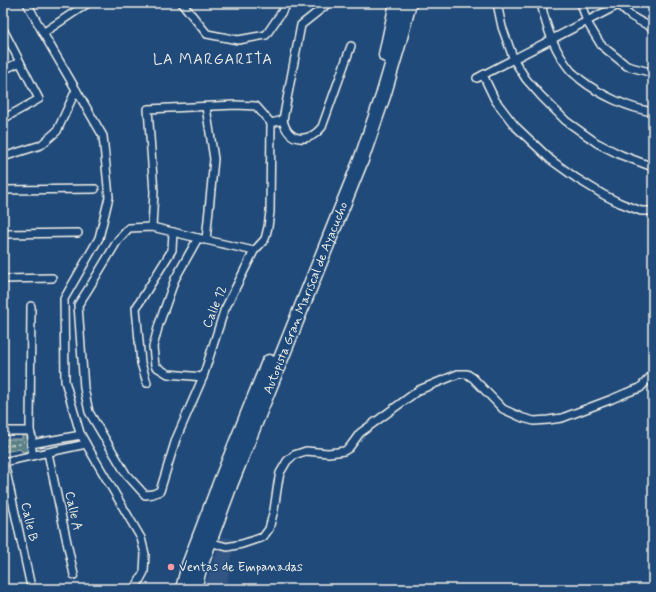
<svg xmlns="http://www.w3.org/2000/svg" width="656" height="592" font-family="Mynerve,sans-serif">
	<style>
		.built { fill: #335584 }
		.green { fill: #5b8186; stroke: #a8b9b7 }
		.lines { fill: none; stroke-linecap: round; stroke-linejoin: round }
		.street-casing { stroke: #f4f1e8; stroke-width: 10 }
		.highway-casing { stroke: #f4f1e8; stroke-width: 17 }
		.path { stroke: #f4f1e8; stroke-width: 1; stroke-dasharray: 4 3; stroke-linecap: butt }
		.street { stroke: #1f4a7a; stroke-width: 7 }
		.highway { stroke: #1f4a7a; stroke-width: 14 }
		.poi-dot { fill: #ff9aa2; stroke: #1f4a7a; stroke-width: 1.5 }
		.labels { text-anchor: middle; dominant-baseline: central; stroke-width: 3; stroke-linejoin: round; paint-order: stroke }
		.street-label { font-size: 13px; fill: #f4f1e8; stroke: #1f4a7a }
		.poi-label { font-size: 13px; fill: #f4f1e8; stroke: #1f4a7a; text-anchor: start }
		.quarter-label { font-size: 15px; letter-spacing: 1px; fill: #f4f1e8; stroke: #1f4a7a }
	</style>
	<rect width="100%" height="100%" fill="#1f4a7a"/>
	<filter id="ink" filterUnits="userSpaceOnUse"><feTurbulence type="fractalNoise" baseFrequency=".025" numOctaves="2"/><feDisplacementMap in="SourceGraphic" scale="8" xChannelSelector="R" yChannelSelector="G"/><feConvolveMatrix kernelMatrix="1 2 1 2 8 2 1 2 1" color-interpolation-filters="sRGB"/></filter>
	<g filter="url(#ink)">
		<path class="built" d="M223,537L234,539L226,589H204Z"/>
		<path class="green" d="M22,434H28L30,447L28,451L22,452L20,449L3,452V439H22Z"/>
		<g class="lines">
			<g class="street-casing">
				<g id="street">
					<path d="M27,3L43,33L103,136L109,197L99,238L64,299L65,381L80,433L86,444L141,538L145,554L144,572L136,587V589"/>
					<path d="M182,3L207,34L238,40L266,35L288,3"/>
					<path d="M497,3L502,27L514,60L526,79L541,96L566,121L597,143L621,155L653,167"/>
					<path d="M541,3C546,27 555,52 571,71C574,74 577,76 580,79C600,95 628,108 653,112"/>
					<path d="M581,3L587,22L601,45L627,66L653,73"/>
					<path d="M619,3C624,15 642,22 653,28"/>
					<path d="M3,29L39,99L3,119"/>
					<path d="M43,33L88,3"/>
					<path d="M3,70L20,62"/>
					<path d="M483,75L495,100L515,126L551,160L576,178L604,195L620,203L641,211H653"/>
					<path d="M477,78L622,3"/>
					<path d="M206,107L214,159L206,240"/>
					<path d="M283,120C288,143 309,143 322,127L351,46"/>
					<path d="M271,123L283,120L301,25L325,6V3"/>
					<path d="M3,157L41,145L57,131L76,90"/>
					<path d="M3,190L95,189"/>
					<path d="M152,227L154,192L148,109L236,105L256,106L271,123"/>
					<path d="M3,234L78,233"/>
					<path d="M198,238L175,279L159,324L153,347L155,366L168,374L203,377"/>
					<path d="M254,251L206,240L152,227L129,228L118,240L89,288L78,305L84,388L89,412L126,474L145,495L153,494L160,491L176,439L203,377L224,311L254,251L265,239L268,227L270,212L271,123"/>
					<path d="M3,279L52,278"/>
					<path d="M147,383L141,363L136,308L172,250L173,232"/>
					<path d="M3,431H30L32,437L31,444L33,456"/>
					<path d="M30,431L31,306"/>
					<path d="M31,444L81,435"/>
					<path d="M48,453L74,575"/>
					<path d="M3,462L86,444"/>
					<path d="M4,462L31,587"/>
					<path d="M209,542L227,547L242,544L263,537L269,529L274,510L278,483L280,473L287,461L294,455L306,451L328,453L337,452L344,451L349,448L360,433L419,390L458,374H467L473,378L503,409L523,418L534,421L548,420L562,418L612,399L626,393L640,388L653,374"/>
				</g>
			</g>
			<g class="highway-casing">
				<g id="highway">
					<path d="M386,55L397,3"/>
					<path d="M183,589L189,565L221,481L269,362"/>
					<path id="s1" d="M194,589L199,569L230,485L361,160L383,96L398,45L409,3"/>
				</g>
			</g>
			<path class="path" d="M3,446L20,444L24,441"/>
			<use href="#street" class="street"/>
			<use href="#highway" class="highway"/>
		</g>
	</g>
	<circle class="poi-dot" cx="171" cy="567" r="4"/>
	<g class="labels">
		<g class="street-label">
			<text stroke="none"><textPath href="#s1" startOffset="312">Autopista Gran Mariscal de Ayacucho</textPath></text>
			<text transform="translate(215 307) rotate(-68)">Calle 12</text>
			<text transform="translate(73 511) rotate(78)">Calle A</text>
			<text transform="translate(29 522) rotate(78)">Calle B</text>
		</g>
		<g class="poi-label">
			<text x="179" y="567">Ventas de Empanadas</text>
		</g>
		<g class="quarter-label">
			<text x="213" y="60">LA MARGARITA</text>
		</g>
	</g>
	<rect width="656" height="592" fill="none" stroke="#1f4a7a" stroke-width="16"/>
	<rect x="8" y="8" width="640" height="576" fill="none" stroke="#f4f1e8" stroke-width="1.5" filter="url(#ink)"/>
</svg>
